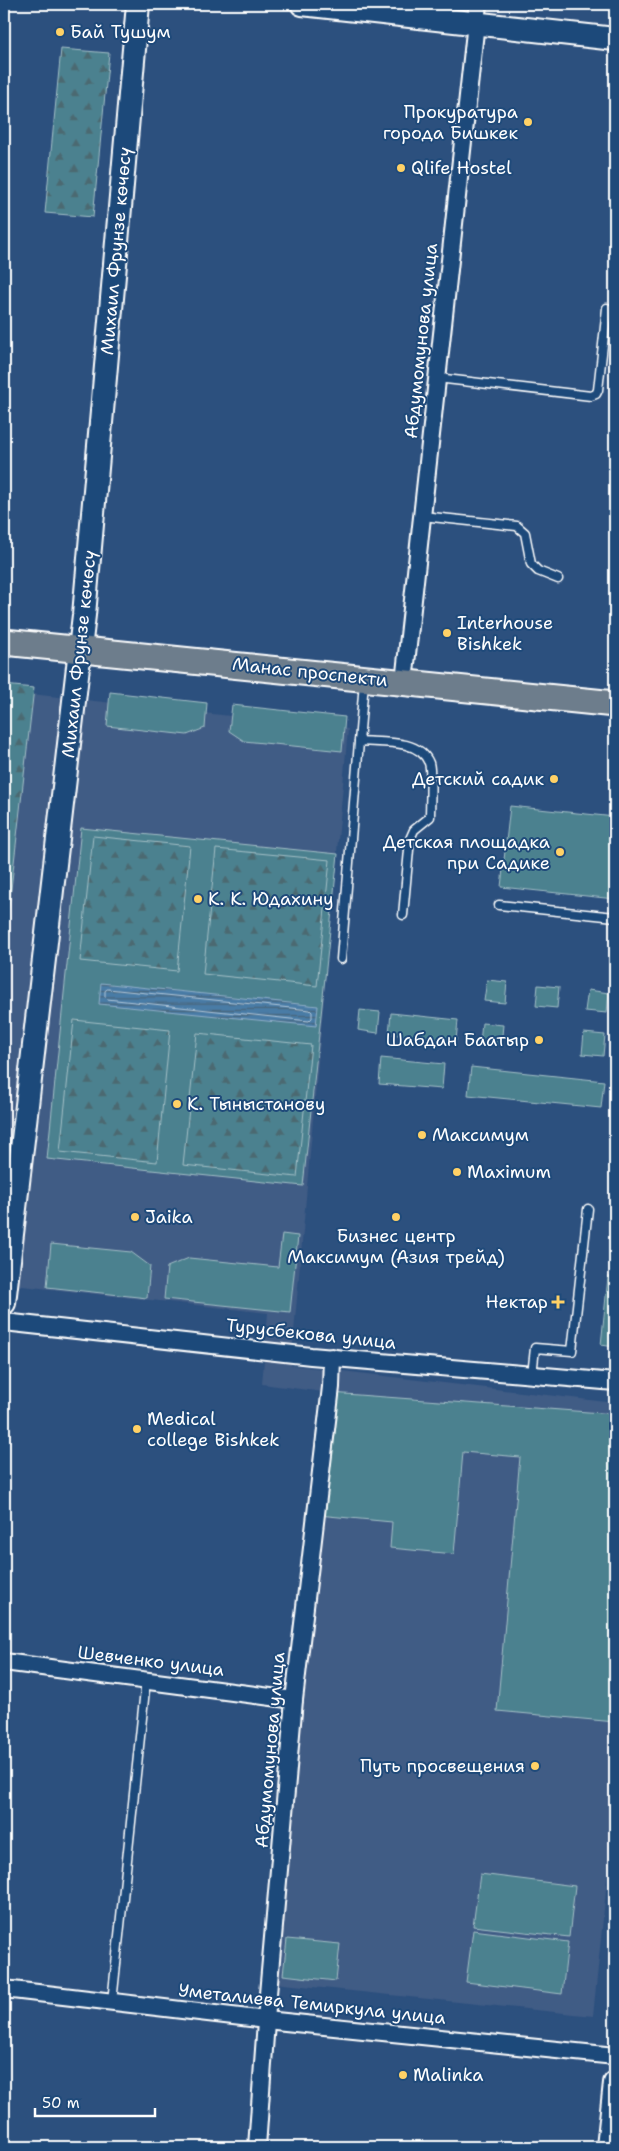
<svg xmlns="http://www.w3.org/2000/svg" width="619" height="2151" font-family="'Shantell Sans',sans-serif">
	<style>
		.built { fill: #405b85 }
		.green { fill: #4b818f; stroke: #a5c0c7 }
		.forest { fill: url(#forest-firs); stroke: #a5c0c7 }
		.water { fill: url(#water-rules); stroke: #92b0ca }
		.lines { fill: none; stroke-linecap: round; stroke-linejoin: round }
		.shore { stroke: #b6cadb; stroke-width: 1 }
		.lane-casing { stroke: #fff; stroke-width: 11 }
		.street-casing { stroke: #fff; stroke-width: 20 }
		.secondary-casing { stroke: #fff; stroke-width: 26 }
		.primary-casing { stroke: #fff; stroke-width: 29 }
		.lane { stroke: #1f4a7a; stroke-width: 8 }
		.street { stroke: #1f4a7a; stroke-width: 16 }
		.secondary { stroke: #1f4a7a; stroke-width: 22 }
		.primary { stroke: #6d7d8c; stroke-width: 25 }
		.poi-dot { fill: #ffd166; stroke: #1f4a7a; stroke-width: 2 }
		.labels { text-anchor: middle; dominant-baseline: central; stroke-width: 4; stroke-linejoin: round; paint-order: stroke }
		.poi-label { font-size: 18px; fill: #fff; stroke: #1f4a7a; text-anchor: start }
		.street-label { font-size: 18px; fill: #fff; stroke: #1f4a7a }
	</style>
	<defs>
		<pattern id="forest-firs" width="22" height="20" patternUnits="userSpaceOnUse" patternTransform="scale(1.25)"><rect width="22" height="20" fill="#4b818f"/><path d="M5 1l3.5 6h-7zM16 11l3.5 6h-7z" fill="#4b6971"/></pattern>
		<pattern id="water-rules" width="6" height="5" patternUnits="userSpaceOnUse" patternTransform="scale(1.25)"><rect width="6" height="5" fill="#497ba6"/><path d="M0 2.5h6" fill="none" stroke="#4a6479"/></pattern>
	</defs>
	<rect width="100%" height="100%" fill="#2c507e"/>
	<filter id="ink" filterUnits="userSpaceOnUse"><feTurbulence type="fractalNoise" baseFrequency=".02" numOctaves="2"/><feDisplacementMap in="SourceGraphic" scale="10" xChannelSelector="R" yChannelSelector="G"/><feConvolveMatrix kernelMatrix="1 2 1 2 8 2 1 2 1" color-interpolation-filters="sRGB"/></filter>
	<g filter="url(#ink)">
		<path class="built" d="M4,691L348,729L291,1365L615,1403V1802L593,2016L274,1983L331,1393L262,1384L268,1313L4,1284Z"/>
		<g class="green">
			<path d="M110,692L207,703L205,728L187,735L107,726Z"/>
			<path d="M232,705L345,717L342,751L244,741L229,731Z"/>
			<path d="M510,806L615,817V899L501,887Z"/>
			<path d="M81,828L338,854L303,1186L47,1159Z"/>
			<path d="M487,980L507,982L505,1003L484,1001Z"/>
			<path d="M538,985L559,987L557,1008L536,1006Z"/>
			<path d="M588,990L609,993L607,1013L585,1011Z"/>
			<path d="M360,1010L380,1012L378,1033L358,1030Z"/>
			<path d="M391,1013L458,1020L456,1041L389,1034Z"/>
			<path d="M482,1023L503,1025L501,1045L480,1043Z"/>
			<path d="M584,1033L605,1035L603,1056L582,1054Z"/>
			<path d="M381,1058L444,1064L442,1089L379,1084Z"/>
			<path d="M471,1067L604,1081L601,1108L468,1095Z"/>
			<path d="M282,1234L298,1236L290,1312L164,1299L167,1267L189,1258L278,1267Z"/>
			<path d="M51,1244L131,1252L150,1266L147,1298L47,1287Z"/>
			<path d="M608,1277H615V1347L601,1345Z"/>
			<path d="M331,1393L615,1414V1722L497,1711L520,1457L463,1452L454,1554L390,1548L392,1522L318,1515Z"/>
			<path d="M480,1874L575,1886L569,1937L473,1926Z"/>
			<path d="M473,1930L568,1942L562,1994L466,1982Z"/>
			<path d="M287,1939L340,1944L336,1981L283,1975Z"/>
		</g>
		<g class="forest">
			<path d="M61,49L109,53L93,217L45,213Z"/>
			<path d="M4,685L34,688L4,950V805L7,772L4,771Z"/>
			<path d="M93,836L190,846L177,971L80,961Z"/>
			<path d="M216,849L330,860L317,986L203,974Z"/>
			<path d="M74,1020L170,1030L157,1162L60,1152Z"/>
			<path d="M197,1033L311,1045L297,1177L183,1165Z"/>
		</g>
		<path class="water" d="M101,983L318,1006L316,1026L99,1004Z"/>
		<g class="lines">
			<path class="shore" d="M108,989L310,1010L312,1012V1018L309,1021L107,999L105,997V991Z"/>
			<g class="lane-casing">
				<g id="lane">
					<path d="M437,378L591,396L596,394L598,390L607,308"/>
					<path d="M422,516L517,526L525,533L531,564L538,571L558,579"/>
					<path d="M359,741C380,743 419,738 429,763C432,771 430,806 430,817L414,830L410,839L403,915"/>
					<path d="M499,905L615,917"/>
					<path d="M341,959L364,682"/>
					<path d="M532,1375L535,1348L572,1351L588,1209"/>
					<path d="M112,2002L146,1680"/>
				</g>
			</g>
			<g class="street-casing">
				<g id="street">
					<path d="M404,682L478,4"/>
					<path d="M4,1322L311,1356L615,1382"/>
					<path d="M4,1662L294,1700"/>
					<path d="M4,1989L266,2020L615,2056"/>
					<path d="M257,2147L268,1994L294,1700L331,1387L332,1357"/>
				</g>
			</g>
			<g class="secondary-casing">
				<g id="secondary">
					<path d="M302,4L615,39"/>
					<path d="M4,1303L84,615L138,4"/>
					<path d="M608,2147L615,2083"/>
				</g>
			</g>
			<g class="primary-casing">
				<path id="primary" d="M4,642L615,704"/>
			</g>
			<use href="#lane" class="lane"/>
			<use href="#street" class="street"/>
			<use href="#secondary" class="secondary"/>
			<use href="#primary" class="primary"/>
		</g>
	</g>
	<g class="poi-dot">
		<circle cx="60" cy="32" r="5"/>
		<circle cx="528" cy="122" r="5"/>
		<circle cx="401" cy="168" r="5"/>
		<circle cx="447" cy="633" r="5"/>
		<circle cx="554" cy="779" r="5"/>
		<circle cx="560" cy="852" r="5"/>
		<circle cx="198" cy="899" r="5"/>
		<circle cx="539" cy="1040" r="5"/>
		<circle cx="177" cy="1104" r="5"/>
		<circle cx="422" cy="1135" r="5"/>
		<circle cx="457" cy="1172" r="5"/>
		<circle cx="135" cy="1217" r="5"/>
		<circle cx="396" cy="1217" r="5"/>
		<path d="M555.5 1294.5h5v5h5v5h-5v5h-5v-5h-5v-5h5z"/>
		<circle cx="137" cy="1429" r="5"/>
		<circle cx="535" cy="1766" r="5"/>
		<circle cx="403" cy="2075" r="5"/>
	</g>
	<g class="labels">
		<g class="poi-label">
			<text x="70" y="32">Бай Тушум</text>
			<text x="518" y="112" text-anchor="end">Прокуратура<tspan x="518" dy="21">города Бишкек</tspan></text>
			<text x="411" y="168">Qlife Hostel</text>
			<text x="457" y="623">Interhouse<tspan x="457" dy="21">Bishkek</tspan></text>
			<text x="544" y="779" text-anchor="end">Детский садик</text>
			<text x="550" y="842" text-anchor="end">Детская площадка<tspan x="550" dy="21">при Садике</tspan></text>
			<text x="208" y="899">К. К. Юдахину</text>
			<text x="529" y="1040" text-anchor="end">Шабдан Баатыр</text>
			<text x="187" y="1104">К. Тыныстанову</text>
			<text x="432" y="1135">Максимум</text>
			<text x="467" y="1172">Maximum</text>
			<text x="145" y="1217">Jaika</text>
			<text x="396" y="1236" text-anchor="middle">Бизнес центр<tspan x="396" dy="21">Максимум (Азия трейд)</tspan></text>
			<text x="548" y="1302" text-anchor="end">Нектар</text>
			<text x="147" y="1419">Medical<tspan x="147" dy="21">college Bishkek</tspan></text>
			<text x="525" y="1766" text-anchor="end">Путь просвещения</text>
			<text x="413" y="2075">Malinka</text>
		</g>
		<g class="street-label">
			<text transform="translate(116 251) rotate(-85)">Михаил Фрунзе көчөсү</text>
			<text transform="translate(421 341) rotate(-84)">Абдумомунова улица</text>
			<text transform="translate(79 654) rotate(-84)">Михаил Фрунзе көчөсү</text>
			<text transform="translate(310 672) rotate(6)">Манас проспекти</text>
			<text transform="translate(311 1334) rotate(6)">Турусбекова улица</text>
			<text transform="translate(151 1661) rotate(7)">Шевченко улица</text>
			<text transform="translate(270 1750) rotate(-85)">Абдумомунова улица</text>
			<text transform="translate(312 2004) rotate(6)">Уметалиева Темиркула улица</text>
		</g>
	</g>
	<rect width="619" height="2151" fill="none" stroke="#1f4a7a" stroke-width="20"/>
	<rect x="10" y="10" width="599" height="2131" fill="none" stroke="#fff" stroke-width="2" filter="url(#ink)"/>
	<path d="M35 2108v8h120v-8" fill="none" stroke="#ffffff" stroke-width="2.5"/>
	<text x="42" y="2108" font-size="15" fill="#ffffff" stroke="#1f4a7a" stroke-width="4" paint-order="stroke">50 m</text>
</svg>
